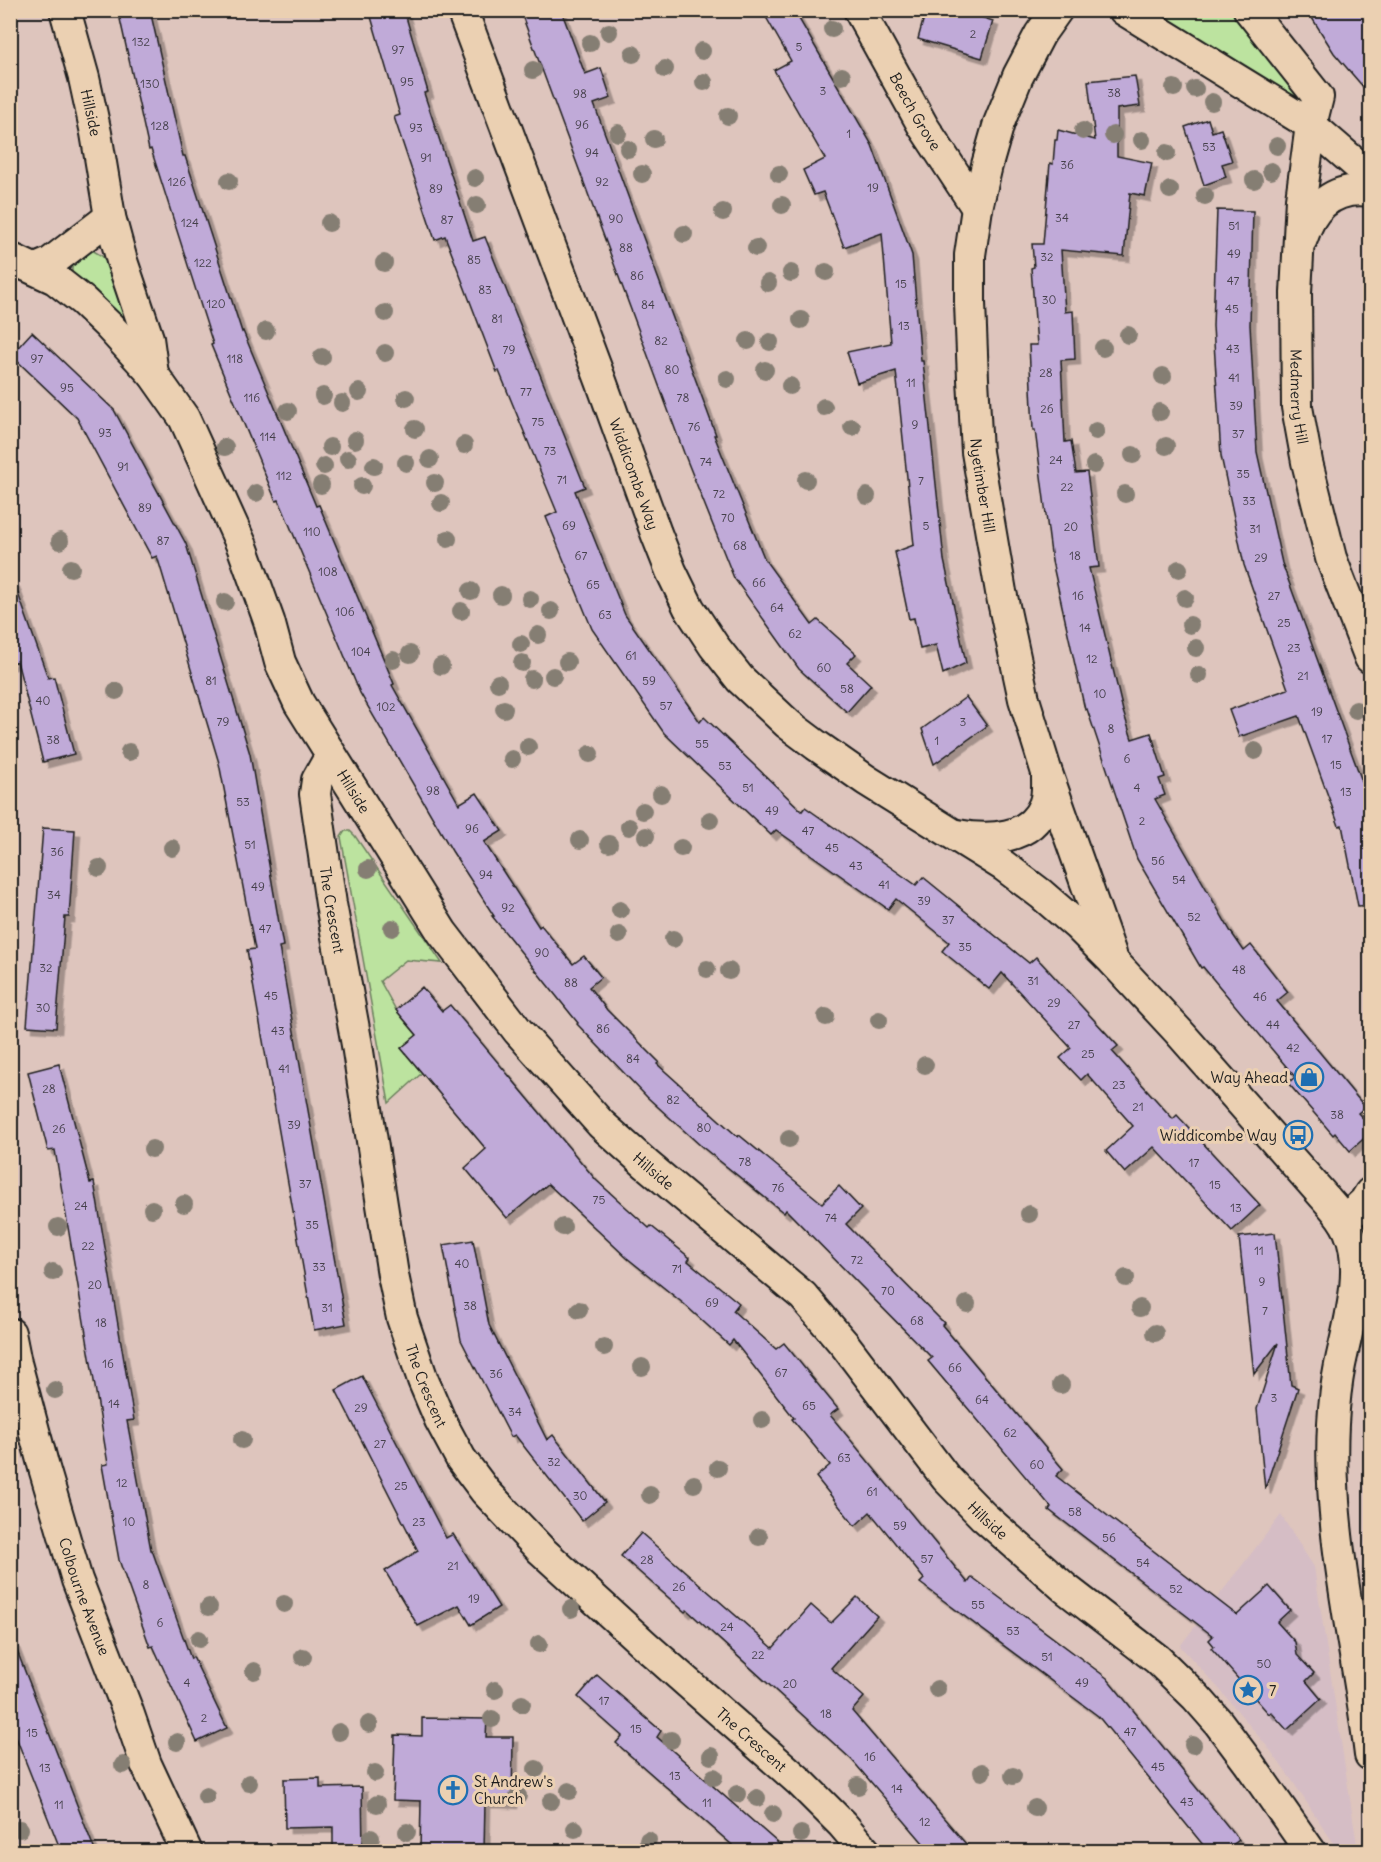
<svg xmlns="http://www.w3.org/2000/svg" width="1381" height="1862" font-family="Delius,sans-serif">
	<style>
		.built { fill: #d5bdc5 }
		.green { fill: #bce39f; stroke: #6c805e; stroke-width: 1.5 }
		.building { fill: #c0aad8; stroke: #1c1c1c; stroke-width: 1.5; filter: url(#shadow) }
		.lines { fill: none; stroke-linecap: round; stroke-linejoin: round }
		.minor-casing { stroke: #1c1c1c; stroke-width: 34 }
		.minor { stroke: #ebd0b2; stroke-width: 30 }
		.tree { fill: #857e73 }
		.labels { text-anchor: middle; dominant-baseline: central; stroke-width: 6; stroke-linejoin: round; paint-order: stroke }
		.number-label { font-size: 12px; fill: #45404b }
		.street-label { font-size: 15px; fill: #1c1c1c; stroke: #ebd0b2 }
		.poi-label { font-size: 15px; fill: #1c1c1c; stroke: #ebd0b2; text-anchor: end }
	</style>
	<defs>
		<filter id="shadow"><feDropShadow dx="5.5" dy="5.5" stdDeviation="0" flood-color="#0004"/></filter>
	</defs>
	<rect width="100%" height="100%" fill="#dec5bd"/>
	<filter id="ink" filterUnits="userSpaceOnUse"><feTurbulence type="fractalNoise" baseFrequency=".0167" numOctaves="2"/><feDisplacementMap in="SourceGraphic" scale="12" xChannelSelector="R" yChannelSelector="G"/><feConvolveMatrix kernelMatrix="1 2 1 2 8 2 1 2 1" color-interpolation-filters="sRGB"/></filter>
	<g filter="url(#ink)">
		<path class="built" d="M1281,1515L1314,1567L1358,1851H1339L1293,1782L1270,1750L1221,1691L1180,1646Z"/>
		<g class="green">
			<path d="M1142,11H1236L1302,95V102Z"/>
			<path d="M92,250L102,256L107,262L127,323L125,324L72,275V264L87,251Z"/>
			<path d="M345,831H350L355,836L442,963L406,960L380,981L396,1010L417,1035L401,1048L422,1073L389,1103L341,837Z"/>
		</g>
		<g class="building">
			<path d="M118,10H150L183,156H185L242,332L243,331L316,506L319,505L394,684L392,685L459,804L477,793L502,831L484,842L539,927L541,925L573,964L584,956L601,977L589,987L607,1010L659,1062L657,1064L738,1137L739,1135L822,1203L839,1186L861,1209L846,1224L944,1323L942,1325L1063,1469L1056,1476L1237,1615L1269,1586L1290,1610L1277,1622L1295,1642L1297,1655L1314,1673L1306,1681L1321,1699L1287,1730L1271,1712L1269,1714L1211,1648L1214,1646L1209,1640L1213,1636L1049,1510L1051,1507L928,1361L932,1358L786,1210L784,1213L701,1146L647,1097L577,1024L578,1023L492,916H494L452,851L360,693L279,500L276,501L211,345L213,344L151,149L149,150Z"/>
			<path d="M369,10H404L428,92L424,93L473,241L485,237L585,487L575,491L625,615L672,682L700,722L704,717L802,811L805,807L916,885L923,877L1029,963L1036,957L1118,1046L1112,1051L1173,1119L1177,1115L1260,1205L1232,1231L1154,1147L1125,1173L1106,1151L1133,1126L1087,1074L1081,1080L1060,1058L1071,1048L1002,973L989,989L942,951L949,942L896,899L888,909L776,830L771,835L664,733L592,629L546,517L557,512L499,371L497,372L445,236L435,240L394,117L400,115Z"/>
			<path d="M520,10H561L585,74L601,68L611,98L594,104L716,435H714L765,560L812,625L818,620L856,654L847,663L871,685L847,712L799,669L734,578L684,453Z"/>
			<path d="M762,10H794L872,145L912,255L921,361H923L944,560L966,663L943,674L936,645L920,649L914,618L909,619L895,552L914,545L896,371L857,383L847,352L891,343L882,233L844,247L823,192L814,195L803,170L825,159L774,70L791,61Z"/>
			<path d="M926,10H960L993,21L982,58L918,39Z"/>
			<path d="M1307,10H1371V96L1334,53Z"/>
			<path d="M1135,76L1140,106L1117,109V156L1152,163L1145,196L1130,193L1124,256L1061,250L1065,312L1073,311L1075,359L1061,360L1065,442L1071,441L1076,473L1087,472L1099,567L1089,568L1123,711L1132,739L1151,733L1165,777L1159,779L1165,795L1155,799L1231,932L1244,951L1251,945L1288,992L1277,1001L1365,1107L1358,1113L1371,1127V1132L1350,1151L1335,1133L1333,1135L1288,1083L1295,1077L1203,967L1201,968L1137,859L1087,709L1085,710L1052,561L1035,430H1033L1029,345H1037L1031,268L1034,267L1032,244H1043L1050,163L1053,164L1055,140H1057L1058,130L1095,140L1088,81Z"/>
			<path d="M1208,119L1212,132L1221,129L1232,161L1222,164L1226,177L1204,185L1185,127Z"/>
			<path d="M1217,210L1253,211L1250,325L1257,452L1282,563L1371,806V905L1358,906L1342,825L1339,826L1299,716L1239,737L1229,710L1288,689L1244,565L1221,456L1213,326Z"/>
			<path d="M32,332L114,410L186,544L250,754L283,946L279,947L346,1324L314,1330L247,950L255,949L219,763L157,556L152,558L77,418L11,355Z"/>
			<path d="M14,582L48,678L54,677L74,754L43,762L17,661L10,664V583Z"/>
			<path d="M966,697L987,726L934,764L922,729Z"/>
			<path d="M43,828L75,830L69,917H65L56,1028L27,1026Z"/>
			<path d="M422,987L442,1011L450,1005L596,1180L649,1228L651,1226L690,1258L688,1261L739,1303L733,1311L776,1349L784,1343L838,1409L830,1415L968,1583L972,1577L1107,1678L1239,1840L1224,1851H1208L1098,1716L920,1583L924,1579L870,1512L855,1526L816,1477L830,1465L792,1419L794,1418L733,1340L729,1345L684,1304L627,1258L548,1184L507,1218L465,1168L486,1149L401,1048L417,1035L396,1010Z"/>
			<path d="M59,1064L90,1183L94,1182L134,1420L127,1421L151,1550H152L191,1659L193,1657L227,1728L197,1742L153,1646L150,1647L119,1560L102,1465L108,1464L55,1150L48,1151L28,1072Z"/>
			<path d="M1275,1233L1291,1385L1298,1388L1265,1489L1257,1409L1278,1343L1254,1374L1239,1237Z"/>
			<path d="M473,1240L489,1325L547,1440L553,1435L605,1502L582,1521L515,1435L511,1437L461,1340L443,1245Z"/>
			<path d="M362,1376L446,1538L453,1534L499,1607L471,1625L459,1605L418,1626L385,1571L418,1551L336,1390Z"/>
			<path d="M641,1533L773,1648L811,1605L831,1623L857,1597L877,1616L831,1668L864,1697L852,1711L972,1851H930L852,1760L687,1610L685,1612L621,1556Z"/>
			<path d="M10,1638H12L95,1851H61L10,1722Z"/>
			<path d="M597,1675L661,1731L657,1737L787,1851H739L616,1743L622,1736L578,1697Z"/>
			<path d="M422,1718L487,1719L486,1737H513L512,1803L485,1802L484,1851H420L421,1801L393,1800L395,1735L422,1736Z"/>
			<path d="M320,1778V1788L362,1787L363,1850H333V1827L285,1828L284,1779Z"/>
		</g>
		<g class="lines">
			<g class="minor-casing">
				<g id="minor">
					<path id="s1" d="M65,10L84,78L96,133L110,217L122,261L148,338L153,374"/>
					<path id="s2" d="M462,10L601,381L656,533L671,571L689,608L714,646L740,679L788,724L816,745L866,780L1004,866L1041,894L1078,926L1112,960L1178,1031L1328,1201C1336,1210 1344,1219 1349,1231C1366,1269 1348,1326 1340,1365C1336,1385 1334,1405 1333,1424C1327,1536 1357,1645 1370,1755"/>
					<path id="s3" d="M859,10L923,126L977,208"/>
					<path id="s4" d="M1057,10L1040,34L1018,76L999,123L987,165L977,208L970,255V303L973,379L977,452L1001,592L1024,699L1047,773L1111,954"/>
					<path id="s5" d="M1124,10L1311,125L1301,199L1296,293L1297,407L1307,462L1331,558L1370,658"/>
					<path d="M1249,10L1318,97L1311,125L1370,176"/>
					<path d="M1302,239C1312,206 1335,186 1370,191"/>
					<path id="s6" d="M10,258L55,279L83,301L108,325L153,374L184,418L242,546L269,621L280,662L299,703L442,932L518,1031L601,1124L647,1165L803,1296L845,1345L946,1478L983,1516L1065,1588L1157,1659L1196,1697L1218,1722L1248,1762L1311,1852"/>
					<path d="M36,269L50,263L110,217"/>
					<path id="s7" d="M331,755L317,780L315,794L331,904L357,1045L393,1275L402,1318L423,1380L440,1420L461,1459L485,1491L541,1550L646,1646L799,1781L842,1824L866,1852"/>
					<path d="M957,835C988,841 1031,840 1044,805C1048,796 1047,786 1047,777"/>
					<path d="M1344,1221L1365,1201L1370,1193"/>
					<path id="s8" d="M10,1333L16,1363L44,1468L77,1580L127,1709L146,1764L187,1852"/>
				</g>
			</g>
			<use href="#minor" class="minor"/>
		</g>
		<g class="tree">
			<circle cx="832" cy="29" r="9"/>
			<circle cx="609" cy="32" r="9"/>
			<circle cx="590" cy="43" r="9"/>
			<circle cx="702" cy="51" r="9"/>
			<circle cx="633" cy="54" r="9"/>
			<circle cx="665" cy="69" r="9"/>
			<circle cx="533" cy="70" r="9"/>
			<circle cx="842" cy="76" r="9"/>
			<circle cx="704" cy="82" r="9"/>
			<circle cx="1174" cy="88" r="9"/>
			<circle cx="1195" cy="89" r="9"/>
			<circle cx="1212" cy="102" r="9"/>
			<circle cx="728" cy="116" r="9"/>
			<circle cx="1083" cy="131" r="9"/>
			<circle cx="618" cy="133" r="9"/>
			<circle cx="1113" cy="135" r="9"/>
			<circle cx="654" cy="139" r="9"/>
			<circle cx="1142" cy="140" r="9"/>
			<circle cx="1277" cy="146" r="9"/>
			<circle cx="628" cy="149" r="9"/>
			<circle cx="1167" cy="153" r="9"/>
			<circle cx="1271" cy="171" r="9"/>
			<circle cx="642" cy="174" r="9"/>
			<circle cx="779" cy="174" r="9"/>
			<circle cx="475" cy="178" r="9"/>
			<circle cx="1254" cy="180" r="9"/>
			<circle cx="229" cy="181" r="9"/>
			<circle cx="1170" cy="190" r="9"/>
			<circle cx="1205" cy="196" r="9"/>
			<circle cx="477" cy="205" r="9"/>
			<circle cx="782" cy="205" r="9"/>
			<circle cx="723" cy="212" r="9"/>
			<circle cx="329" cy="223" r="9"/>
			<circle cx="684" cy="234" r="9"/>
			<circle cx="756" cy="248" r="9"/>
			<circle cx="384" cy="263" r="9"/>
			<circle cx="826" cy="272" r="9"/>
			<circle cx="791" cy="273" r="9"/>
			<circle cx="768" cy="283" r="9"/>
			<circle cx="385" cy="313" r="9"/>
			<circle cx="801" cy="320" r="9"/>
			<circle cx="266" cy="331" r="9"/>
			<circle cx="1128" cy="335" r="9"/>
			<circle cx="748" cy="341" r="9"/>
			<circle cx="770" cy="342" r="9"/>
			<circle cx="1103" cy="348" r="9"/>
			<circle cx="385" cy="353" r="9"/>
			<circle cx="322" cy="357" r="9"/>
			<circle cx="765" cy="370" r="9"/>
			<circle cx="1163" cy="376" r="9"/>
			<circle cx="727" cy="379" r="9"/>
			<circle cx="790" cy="386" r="9"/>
			<circle cx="359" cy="392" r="9"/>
			<circle cx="323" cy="396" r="9"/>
			<circle cx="406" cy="398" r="9"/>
			<circle cx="342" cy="403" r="9"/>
			<circle cx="824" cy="407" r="9"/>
			<circle cx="288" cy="411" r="9"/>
			<circle cx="1160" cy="412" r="9"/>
			<circle cx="852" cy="427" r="9"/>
			<circle cx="415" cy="429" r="9"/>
			<circle cx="1096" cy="431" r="9"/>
			<circle cx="355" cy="440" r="9"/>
			<circle cx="464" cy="445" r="9"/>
			<circle cx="1166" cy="446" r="9"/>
			<circle cx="225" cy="447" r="9"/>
			<circle cx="330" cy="447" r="9"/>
			<circle cx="1133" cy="455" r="9"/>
			<circle cx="348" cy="459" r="9"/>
			<circle cx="430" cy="459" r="9"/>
			<circle cx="406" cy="463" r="9"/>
			<circle cx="1094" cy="465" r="9"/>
			<circle cx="324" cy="466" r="9"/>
			<circle cx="374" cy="466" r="9"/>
			<circle cx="806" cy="480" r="9"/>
			<circle cx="435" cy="483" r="9"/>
			<circle cx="321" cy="485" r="9"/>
			<circle cx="362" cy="486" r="9"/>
			<circle cx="256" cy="493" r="9"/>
			<circle cx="1125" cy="494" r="9"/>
			<circle cx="867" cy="496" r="9"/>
			<circle cx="441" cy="503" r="9"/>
			<circle cx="448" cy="539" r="9"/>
			<circle cx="60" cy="541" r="9"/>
			<circle cx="71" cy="568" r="9"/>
			<circle cx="1179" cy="569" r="9"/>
			<circle cx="471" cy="591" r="9"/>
			<circle cx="501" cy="595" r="9"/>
			<circle cx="1185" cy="598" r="9"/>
			<circle cx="530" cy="599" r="9"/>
			<circle cx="225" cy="602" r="9"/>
			<circle cx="461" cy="611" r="9"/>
			<circle cx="551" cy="611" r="9"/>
			<circle cx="1190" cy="625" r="9"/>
			<circle cx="538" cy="635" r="9"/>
			<circle cx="521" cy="644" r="9"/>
			<circle cx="1196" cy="648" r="9"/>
			<circle cx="410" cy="654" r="9"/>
			<circle cx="393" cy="660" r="9"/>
			<circle cx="567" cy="662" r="9"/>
			<circle cx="522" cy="663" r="9"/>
			<circle cx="441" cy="666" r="9"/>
			<circle cx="1199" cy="675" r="9"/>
			<circle cx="553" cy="676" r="9"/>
			<circle cx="532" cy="679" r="9"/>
			<circle cx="498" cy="683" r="9"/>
			<circle cx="116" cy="691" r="9"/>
			<circle cx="504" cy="709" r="9"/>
			<circle cx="1356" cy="710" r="9"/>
			<circle cx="528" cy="747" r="9"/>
			<circle cx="1255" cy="751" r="9"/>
			<circle cx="129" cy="752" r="9"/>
			<circle cx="590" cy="754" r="9"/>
			<circle cx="512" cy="759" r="9"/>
			<circle cx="661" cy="794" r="9"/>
			<circle cx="643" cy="811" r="9"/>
			<circle cx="710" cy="820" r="9"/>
			<circle cx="629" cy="827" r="9"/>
			<circle cx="646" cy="836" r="9"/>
			<circle cx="580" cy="840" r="9"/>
			<circle cx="609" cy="844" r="9"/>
			<circle cx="172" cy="848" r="9"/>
			<circle cx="681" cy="848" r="9"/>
			<circle cx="99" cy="868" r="9"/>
			<circle cx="368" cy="869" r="9"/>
			<circle cx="620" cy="910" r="9"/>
			<circle cx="392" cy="928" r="9"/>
			<circle cx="619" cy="935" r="9"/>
			<circle cx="673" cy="939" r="9"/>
			<circle cx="707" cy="969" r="9"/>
			<circle cx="729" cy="971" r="9"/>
			<circle cx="826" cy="1017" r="9"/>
			<circle cx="879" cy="1020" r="9"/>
			<circle cx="925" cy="1065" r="9"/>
			<circle cx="789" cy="1139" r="9"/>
			<circle cx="152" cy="1149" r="9"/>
			<circle cx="184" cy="1204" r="9"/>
			<circle cx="152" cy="1209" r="9"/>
			<circle cx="1029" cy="1214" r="9"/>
			<circle cx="58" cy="1227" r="9"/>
			<circle cx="563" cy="1227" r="9"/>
			<circle cx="53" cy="1272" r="9"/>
			<circle cx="1126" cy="1278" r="9"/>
			<circle cx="967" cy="1304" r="9"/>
			<circle cx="1140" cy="1308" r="9"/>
			<circle cx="579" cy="1310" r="9"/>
			<circle cx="1155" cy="1333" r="9"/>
			<circle cx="604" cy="1347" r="9"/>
			<circle cx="642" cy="1367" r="9"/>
			<circle cx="1061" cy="1385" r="9"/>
			<circle cx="55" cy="1390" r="9"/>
			<circle cx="762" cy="1420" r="9"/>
			<circle cx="242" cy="1440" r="9"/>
			<circle cx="718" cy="1468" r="9"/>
			<circle cx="694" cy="1484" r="9"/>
			<circle cx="650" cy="1495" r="9"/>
			<circle cx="759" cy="1537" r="9"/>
			<circle cx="284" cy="1604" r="9"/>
			<circle cx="209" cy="1607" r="9"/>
			<circle cx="571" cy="1609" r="9"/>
			<circle cx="199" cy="1639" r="9"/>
			<circle cx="539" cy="1644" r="9"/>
			<circle cx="303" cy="1657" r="9"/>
			<circle cx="254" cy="1671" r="9"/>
			<circle cx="937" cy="1689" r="9"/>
			<circle cx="495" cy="1690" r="9"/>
			<circle cx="522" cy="1704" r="9"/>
			<circle cx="492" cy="1719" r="9"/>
			<circle cx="369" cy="1724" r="9"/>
			<circle cx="339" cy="1732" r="9"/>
			<circle cx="671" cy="1740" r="9"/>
			<circle cx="177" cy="1742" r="9"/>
			<circle cx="1193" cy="1745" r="9"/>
			<circle cx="711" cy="1756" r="9"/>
			<circle cx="123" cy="1765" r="9"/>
			<circle cx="536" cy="1769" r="9"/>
			<circle cx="982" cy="1772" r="9"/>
			<circle cx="375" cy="1773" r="9"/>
			<circle cx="1013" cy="1776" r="9"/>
			<circle cx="714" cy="1777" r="9"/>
			<circle cx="249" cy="1783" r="9"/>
			<circle cx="858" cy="1786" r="9"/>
			<circle cx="569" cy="1791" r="9"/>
			<circle cx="737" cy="1794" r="9"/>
			<circle cx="206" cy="1796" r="9"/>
			<circle cx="518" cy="1796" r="9"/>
			<circle cx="757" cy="1798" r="9"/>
			<circle cx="551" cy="1801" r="9"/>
			<circle cx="377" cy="1804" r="9"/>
			<circle cx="1035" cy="1808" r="9"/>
			<circle cx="773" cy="1814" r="9"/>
			<circle cx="20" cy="1829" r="9"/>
			<circle cx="575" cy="1829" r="9"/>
			<circle cx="407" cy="1832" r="9"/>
			<circle cx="801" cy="1834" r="9"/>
			<circle cx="371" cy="1838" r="9"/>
			<circle cx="648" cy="1840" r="9"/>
		</g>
	</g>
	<defs>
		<g id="shop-ring" transform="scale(1.5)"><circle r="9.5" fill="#ebd0b2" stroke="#1f6fb2" stroke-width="1.5"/><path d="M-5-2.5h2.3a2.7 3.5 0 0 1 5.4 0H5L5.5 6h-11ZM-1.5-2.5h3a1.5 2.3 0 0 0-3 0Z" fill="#1f6fb2"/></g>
		<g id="bus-ring" transform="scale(1.5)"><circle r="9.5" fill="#ebd0b2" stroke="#1f6fb2" stroke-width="1.5"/><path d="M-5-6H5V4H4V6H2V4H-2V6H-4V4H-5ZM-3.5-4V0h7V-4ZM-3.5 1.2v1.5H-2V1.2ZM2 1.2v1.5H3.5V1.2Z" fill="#1f6fb2"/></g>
		<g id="sight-ring" transform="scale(1.5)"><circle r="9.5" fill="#ebd0b2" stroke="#1f6fb2" stroke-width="1.5"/><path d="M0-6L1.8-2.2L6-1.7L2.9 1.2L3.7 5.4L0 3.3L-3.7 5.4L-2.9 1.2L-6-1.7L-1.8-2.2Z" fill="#1f6fb2"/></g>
		<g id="church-ring" transform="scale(1.5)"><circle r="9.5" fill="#ebd0b2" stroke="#1f6fb2" stroke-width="1.5"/><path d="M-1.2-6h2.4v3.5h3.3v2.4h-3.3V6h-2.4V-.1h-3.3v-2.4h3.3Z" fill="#1f6fb2"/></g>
	</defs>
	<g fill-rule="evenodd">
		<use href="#shop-ring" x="1309" y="1077"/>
		<use href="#bus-ring" x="1298" y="1135"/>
		<use href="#sight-ring" x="1248" y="1690"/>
		<use href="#church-ring" x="453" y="1790"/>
	</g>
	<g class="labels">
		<g class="number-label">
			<text x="973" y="33">2</text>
			<text x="141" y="41">132</text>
			<text x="799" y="46">5</text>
			<text x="398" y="49">97</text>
			<text x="407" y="81">95</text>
			<text x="150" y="83">130</text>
			<text x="823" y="90">3</text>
			<text x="1114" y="92">38</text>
			<text x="580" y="93">98</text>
			<text x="582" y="124">96</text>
			<text x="160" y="125">128</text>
			<text x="416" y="127">93</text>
			<text x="849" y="133">1</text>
			<text x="1209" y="146">53</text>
			<text x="592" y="152">94</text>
			<text x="426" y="157">91</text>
			<text x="1067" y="164">36</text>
			<text x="177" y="181">126</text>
			<text x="602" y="181">92</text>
			<text x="873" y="187">19</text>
			<text x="436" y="188">89</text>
			<text x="1062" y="217">34</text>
			<text x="616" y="218">90</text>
			<text x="447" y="219">87</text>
			<text x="190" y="222">124</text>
			<text x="1234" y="225">51</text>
			<text x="626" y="247">88</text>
			<text x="1234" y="253">49</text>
			<text x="1047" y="256">32</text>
			<text x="474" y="259">85</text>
			<text x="203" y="262">122</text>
			<text x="637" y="275">86</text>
			<text x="1233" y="280">47</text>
			<text x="901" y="283">15</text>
			<text x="485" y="289">83</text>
			<text x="1049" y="299">30</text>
			<text x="216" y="303">120</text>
			<text x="648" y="304">84</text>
			<text x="1232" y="308">45</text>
			<text x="497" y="318">81</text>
			<text x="904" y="325">13</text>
			<text x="661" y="340">82</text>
			<text x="1233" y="348">43</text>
			<text x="509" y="349">79</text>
			<text x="37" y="358">97</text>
			<text x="235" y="358">118</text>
			<text x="672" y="369">80</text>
			<text x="1046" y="372">28</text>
			<text x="1234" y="377">41</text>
			<text x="911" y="382">11</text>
			<text x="67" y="387">95</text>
			<text x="526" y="391">77</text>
			<text x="252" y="397">116</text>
			<text x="683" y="397">78</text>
			<text x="1236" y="405">39</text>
			<text x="1047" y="408">26</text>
			<text x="538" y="421">75</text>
			<text x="915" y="424">9</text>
			<text x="694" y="426">76</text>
			<text x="105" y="432">93</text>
			<text x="1238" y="433">37</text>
			<text x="268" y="436">114</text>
			<text x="550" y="450">73</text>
			<text x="1056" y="459">24</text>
			<text x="706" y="461">74</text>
			<text x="123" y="466">91</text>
			<text x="1243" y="473">35</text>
			<text x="284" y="475">112</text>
			<text x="562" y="479">71</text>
			<text x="921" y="480">7</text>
			<text x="1067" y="486">22</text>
			<text x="719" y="493">72</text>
			<text x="1249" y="500">33</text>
			<text x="145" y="507">89</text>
			<text x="728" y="517">70</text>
			<text x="569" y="525">69</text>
			<text x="926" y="525">5</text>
			<text x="1071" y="526">20</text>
			<text x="1255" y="528">31</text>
			<text x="312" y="531">110</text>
			<text x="163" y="540">87</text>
			<text x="740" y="545">68</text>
			<text x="581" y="555">67</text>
			<text x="1075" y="555">18</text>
			<text x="1261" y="557">29</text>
			<text x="328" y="571">108</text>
			<text x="759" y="582">66</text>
			<text x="593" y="584">65</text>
			<text x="1078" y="595">16</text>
			<text x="1274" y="595">27</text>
			<text x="777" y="607">64</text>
			<text x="345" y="611">106</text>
			<text x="605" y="614">63</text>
			<text x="1284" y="622">25</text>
			<text x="1085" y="627">14</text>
			<text x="795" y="633">62</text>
			<text x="1294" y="647">23</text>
			<text x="361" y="651">104</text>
			<text x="631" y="655">61</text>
			<text x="1092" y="658">12</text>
			<text x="824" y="667">60</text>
			<text x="1303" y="675">21</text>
			<text x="211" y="680">81</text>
			<text x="649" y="680">59</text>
			<text x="847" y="688">58</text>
			<text x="1100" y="693">10</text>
			<text x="43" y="700">40</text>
			<text x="666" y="705">57</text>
			<text x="386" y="706">102</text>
			<text x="1317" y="711">19</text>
			<text x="223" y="721">79</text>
			<text x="963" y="721">3</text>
			<text x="1111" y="728">8</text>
			<text x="1327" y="738">17</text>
			<text x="53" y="739">38</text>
			<text x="937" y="740">1</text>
			<text x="702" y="743">55</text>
			<text x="1127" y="758">6</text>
			<text x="1336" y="764">15</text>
			<text x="725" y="765">53</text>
			<text x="748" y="787">51</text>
			<text x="1137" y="787">4</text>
			<text x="433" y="790">98</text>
			<text x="1346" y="791">13</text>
			<text x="243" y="801">53</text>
			<text x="772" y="810">49</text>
			<text x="1142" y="820">2</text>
			<text x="472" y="828">96</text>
			<text x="808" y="830">47</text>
			<text x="250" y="844">51</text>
			<text x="832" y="847">45</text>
			<text x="57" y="851">36</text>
			<text x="1158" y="860">56</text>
			<text x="856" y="865">43</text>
			<text x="486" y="874">94</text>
			<text x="1179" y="879">54</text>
			<text x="884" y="884">41</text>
			<text x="258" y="886">49</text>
			<text x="54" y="894">34</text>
			<text x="924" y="900">39</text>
			<text x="508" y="907">92</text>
			<text x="1194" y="916">52</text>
			<text x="948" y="919">37</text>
			<text x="265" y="928">47</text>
			<text x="965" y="946">35</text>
			<text x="542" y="952">90</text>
			<text x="46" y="967">32</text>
			<text x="1239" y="969">48</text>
			<text x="1033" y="980">31</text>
			<text x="571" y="982">88</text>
			<text x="271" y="995">45</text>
			<text x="1260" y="996">46</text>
			<text x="1054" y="1002">29</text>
			<text x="43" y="1007">30</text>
			<text x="1074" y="1024">27</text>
			<text x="1273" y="1024">44</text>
			<text x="603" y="1028">86</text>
			<text x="278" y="1030">43</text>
			<text x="1293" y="1047">42</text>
			<text x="1088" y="1053">25</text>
			<text x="633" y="1058">84</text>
			<text x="284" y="1068">41</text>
			<text x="1119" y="1084">23</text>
			<text x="49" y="1088">28</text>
			<text x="673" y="1099">82</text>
			<text x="1138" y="1106">21</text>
			<text x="1337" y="1114">38</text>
			<text x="294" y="1124">39</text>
			<text x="704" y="1127">80</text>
			<text x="59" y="1128">26</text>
			<text x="745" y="1161">78</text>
			<text x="1194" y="1162">17</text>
			<text x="305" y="1183">37</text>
			<text x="1215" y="1184">15</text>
			<text x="778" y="1187">76</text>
			<text x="599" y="1199">75</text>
			<text x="81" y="1205">24</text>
			<text x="1236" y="1207">13</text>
			<text x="831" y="1217">74</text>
			<text x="312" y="1224">35</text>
			<text x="88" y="1245">22</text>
			<text x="1259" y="1250">11</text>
			<text x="857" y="1259">72</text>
			<text x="462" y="1263">40</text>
			<text x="319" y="1266">33</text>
			<text x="677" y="1268">71</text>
			<text x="1262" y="1281">9</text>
			<text x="95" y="1284">20</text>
			<text x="888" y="1290">70</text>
			<text x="712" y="1302">69</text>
			<text x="470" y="1305">38</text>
			<text x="327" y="1307">31</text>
			<text x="1265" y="1310">7</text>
			<text x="917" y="1320">68</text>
			<text x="101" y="1322">18</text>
			<text x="108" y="1363">16</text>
			<text x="955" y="1367">66</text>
			<text x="781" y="1372">67</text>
			<text x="496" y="1373">36</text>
			<text x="1274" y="1397">3</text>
			<text x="982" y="1399">64</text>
			<text x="114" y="1403">14</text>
			<text x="809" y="1405">65</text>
			<text x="361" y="1407">29</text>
			<text x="515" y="1411">34</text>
			<text x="1010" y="1432">62</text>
			<text x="380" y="1443">27</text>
			<text x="844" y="1457">63</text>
			<text x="554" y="1461">32</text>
			<text x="1037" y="1464">60</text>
			<text x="122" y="1482">12</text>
			<text x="401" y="1485">25</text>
			<text x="872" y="1491">61</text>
			<text x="580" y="1495">30</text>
			<text x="1075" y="1511">58</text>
			<text x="129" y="1521">10</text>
			<text x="419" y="1521">23</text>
			<text x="900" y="1525">59</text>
			<text x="1109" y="1537">56</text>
			<text x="927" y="1558">57</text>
			<text x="647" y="1559">28</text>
			<text x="1143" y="1562">54</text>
			<text x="453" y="1565">21</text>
			<text x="146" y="1584">8</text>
			<text x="679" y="1586">26</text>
			<text x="1176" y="1588">52</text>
			<text x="474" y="1598">19</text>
			<text x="978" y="1604">55</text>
			<text x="160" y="1622">6</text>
			<text x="727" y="1626">24</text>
			<text x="1013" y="1630">53</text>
			<text x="758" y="1654">22</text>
			<text x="1047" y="1656">51</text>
			<text x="1264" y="1663">50</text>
			<text x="187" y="1682">4</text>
			<text x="1082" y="1682">49</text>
			<text x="790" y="1683">20</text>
			<text x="604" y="1700">17</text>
			<text x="826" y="1713">18</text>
			<text x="204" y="1717">2</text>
			<text x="636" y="1728">15</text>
			<text x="1130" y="1731">47</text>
			<text x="32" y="1732">15</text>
			<text x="870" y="1756">16</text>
			<text x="1158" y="1766">45</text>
			<text x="45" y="1767">13</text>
			<text x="675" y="1775">13</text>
			<text x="897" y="1788">14</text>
			<text x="1187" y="1801">43</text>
			<text x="707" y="1802">11</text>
			<text x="59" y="1804">11</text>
			<text x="925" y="1821">12</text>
		</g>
		<g class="street-label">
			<text stroke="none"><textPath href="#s3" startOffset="116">Beech Grove</textPath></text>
			<text stroke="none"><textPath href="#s1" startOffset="106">Hillside</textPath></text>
			<text stroke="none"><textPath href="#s5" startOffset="492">Medmerry Hill</textPath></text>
			<text stroke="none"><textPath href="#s2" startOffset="495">Widdicombe Way</textPath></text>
			<text stroke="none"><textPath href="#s4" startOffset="494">Nyetimber Hill</textPath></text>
			<text stroke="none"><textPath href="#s6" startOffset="652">Hillside</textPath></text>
			<text stroke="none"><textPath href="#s7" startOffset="160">The Crescent</textPath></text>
			<text stroke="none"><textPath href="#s6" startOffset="1138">Hillside</textPath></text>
			<text stroke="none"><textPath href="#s7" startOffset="646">The Crescent</textPath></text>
			<text stroke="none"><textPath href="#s6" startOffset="1624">Hillside</textPath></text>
			<text stroke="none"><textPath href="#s8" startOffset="274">Colbourne Avenue</textPath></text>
			<text stroke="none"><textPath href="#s7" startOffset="1132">The Crescent</textPath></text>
		</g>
		<g class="poi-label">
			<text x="1288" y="1077">Way Ahead</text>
			<text x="1277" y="1135">Widdicombe Way</text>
			<text x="1269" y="1690" text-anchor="start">7</text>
			<text x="474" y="1781" text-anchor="start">St Andrew's<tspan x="474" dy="17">Church</tspan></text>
		</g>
	</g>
	<rect width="1381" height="1862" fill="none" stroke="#ebd0b2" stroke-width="36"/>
	<rect x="18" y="18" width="1345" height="1826" fill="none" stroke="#1c1c1c" stroke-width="2" filter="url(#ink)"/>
</svg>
